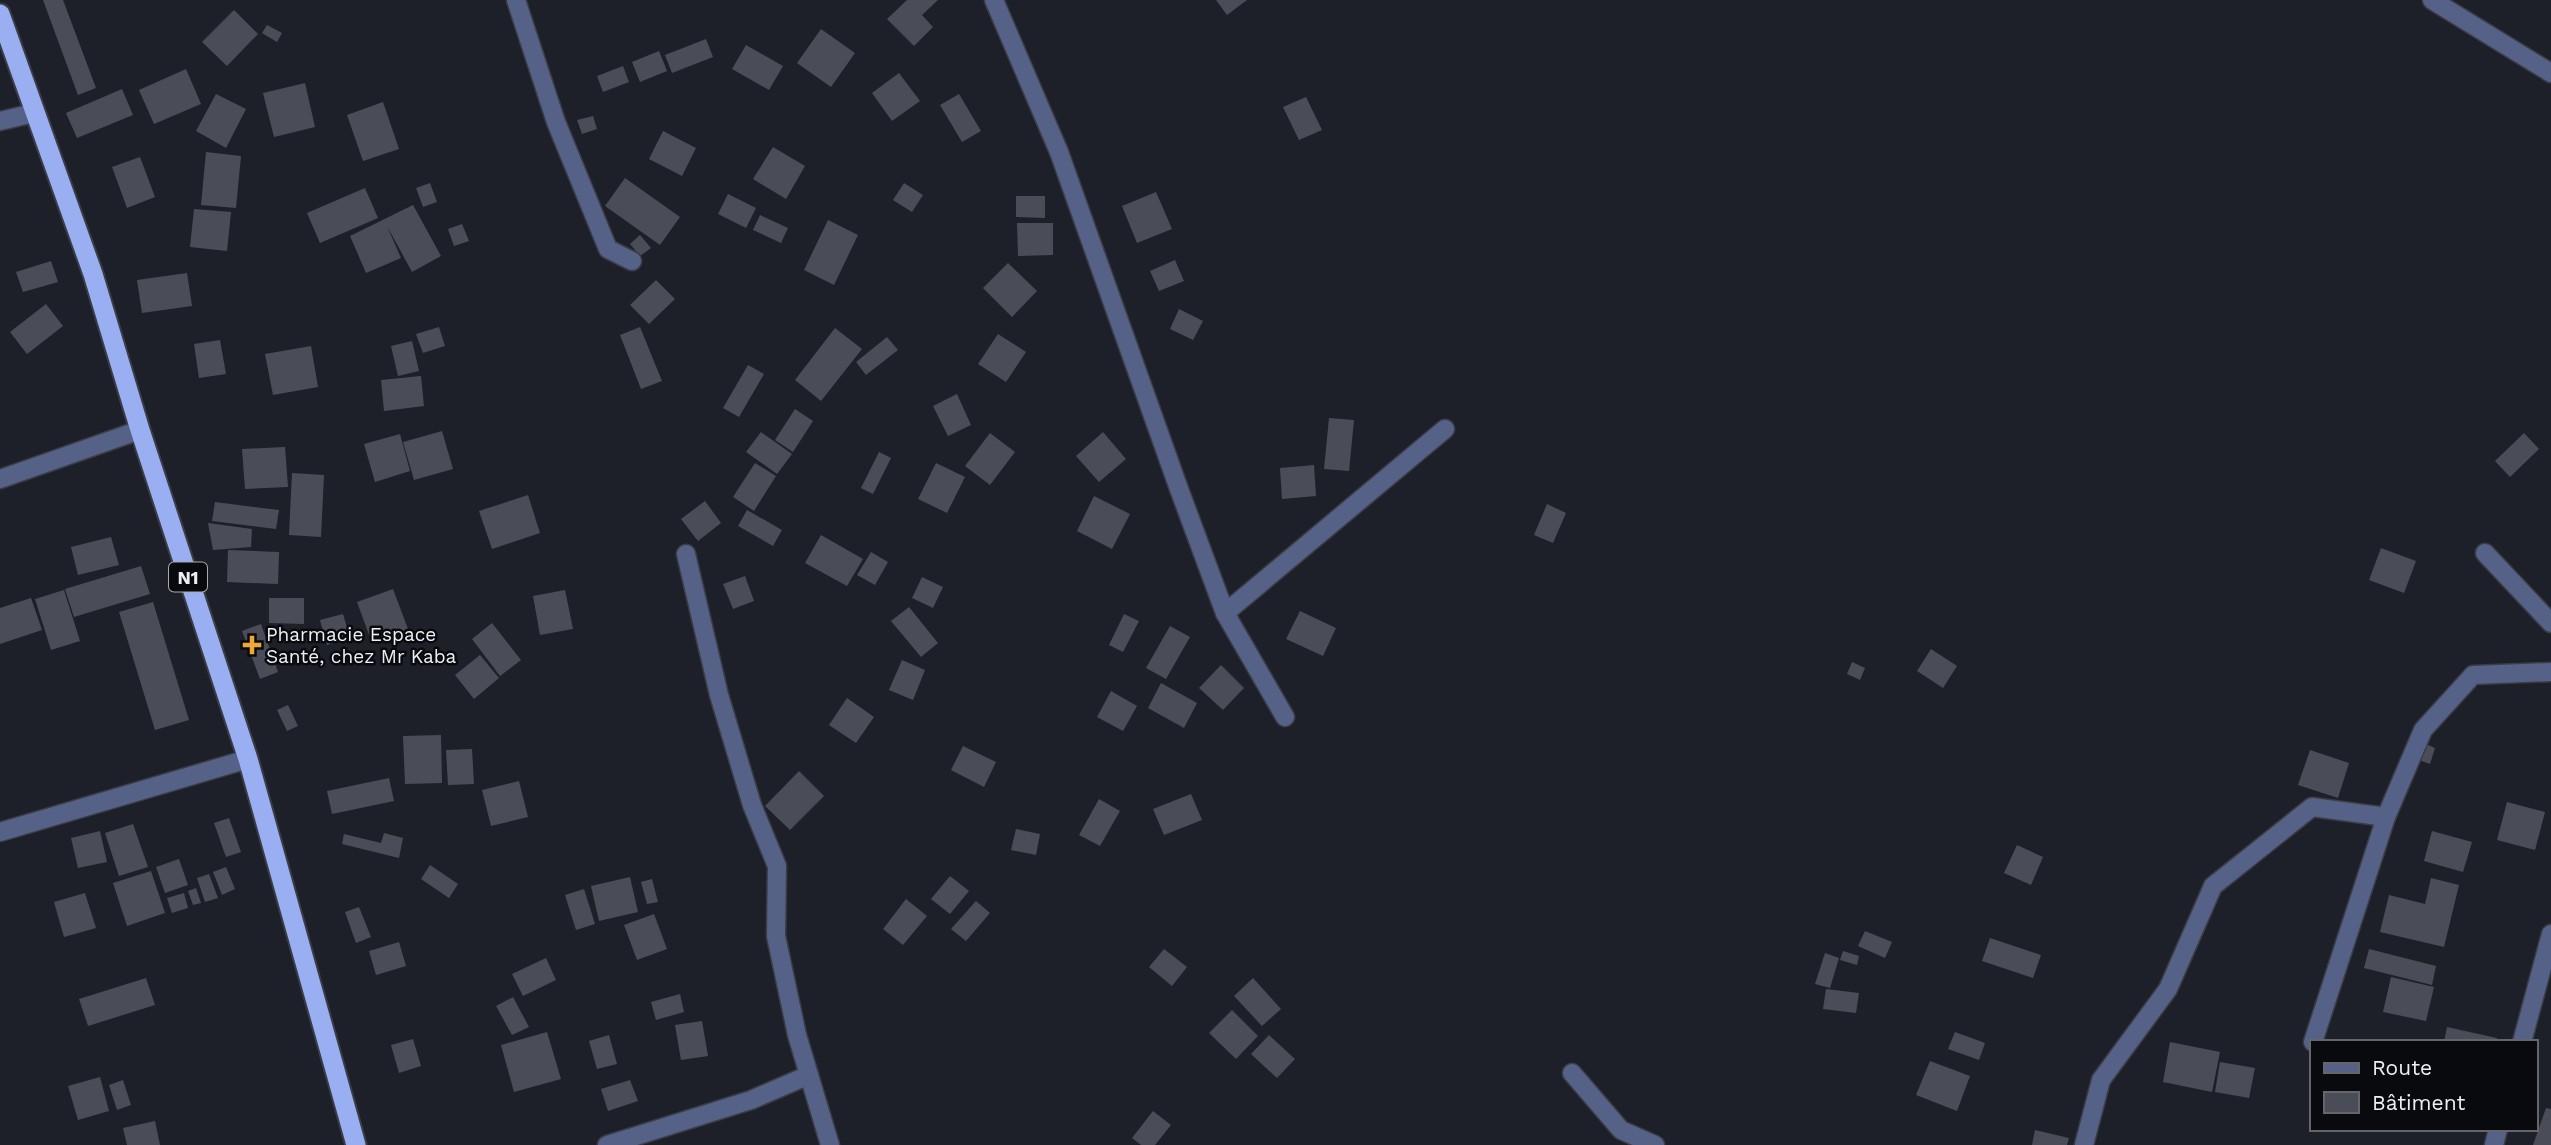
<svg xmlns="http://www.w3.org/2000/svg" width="2551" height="1145" font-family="'Work Sans',sans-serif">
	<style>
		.building { fill: #4a4d58 }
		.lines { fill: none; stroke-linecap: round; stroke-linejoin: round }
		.minor-casing { stroke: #3a3d46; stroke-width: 21 }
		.trunk-casing { stroke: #3a3d46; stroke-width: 23 }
		.minor { stroke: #556186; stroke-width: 18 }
		.trunk { stroke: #9aaef2; stroke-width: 19 }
		.poi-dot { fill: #eba93a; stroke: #090a0e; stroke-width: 2.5 }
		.labels { text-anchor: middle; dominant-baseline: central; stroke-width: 5; stroke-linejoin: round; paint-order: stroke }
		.shield { fill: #090a0e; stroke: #a9aab0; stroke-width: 2 }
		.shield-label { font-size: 18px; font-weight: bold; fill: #edeff6 }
		.poi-label { font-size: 19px; fill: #edeff6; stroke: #090a0e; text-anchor: start }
	</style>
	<rect width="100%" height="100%" fill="#1d2029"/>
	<g class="building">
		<path d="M43,0H63L96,88L78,95Z"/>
		<path d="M907,0H938L922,15L933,27L914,46L887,19Z"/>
		<path d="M1216,0H1247L1227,15Z"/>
		<path d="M234,10L258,34L227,66L202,42Z"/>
		<path d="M267,25L282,33L277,42L262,33Z"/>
		<path d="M821,29L855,53L831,87L797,63Z"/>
		<path d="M706,39L713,57L672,73L665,55Z"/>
		<path d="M746,45L783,66L769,90L732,69Z"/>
		<path d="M659,51L667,71L640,82L632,62Z"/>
		<path d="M623,66L629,82L603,92L597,76Z"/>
		<path d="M186,69L201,104L154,124L139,90Z"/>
		<path d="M899,73L920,101L892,121L872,93Z"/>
		<path d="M305,83L315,127L274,137L263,93Z"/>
		<path d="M122,89L133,115L77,138L66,113Z"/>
		<path d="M216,94L246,109L226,148L196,131Z"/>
		<path d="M959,94L981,131L962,142L940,105Z"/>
		<path d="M1306,97L1322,130L1299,140L1283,107Z"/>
		<path d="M383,102L399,149L363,161L347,115Z"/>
		<path d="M593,116L597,129L582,134L577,120Z"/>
		<path d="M663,131L696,148L682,176L649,159Z"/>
		<path d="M773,147L805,166L786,199L753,179Z"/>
		<path d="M206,152L241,156L236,208L201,205Z"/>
		<path d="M140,157L155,197L127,208L112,167Z"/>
		<path d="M625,178L680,217L660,245L605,206Z"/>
		<path d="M430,183L437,202L423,207L416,188Z"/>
		<path d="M904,183L923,195L912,212L893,200Z"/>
		<path d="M365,188L378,218L320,243L307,213Z"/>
		<path d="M1156,192L1172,229L1137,243L1122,206Z"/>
		<path d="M728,194L756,208L746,228L718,214Z"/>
		<path d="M1016,196H1045V218L1016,217Z"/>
		<path d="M413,205L441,256L412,272L387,226L401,258L366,273L350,236Z"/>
		<path d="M194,209L231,212L227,251L190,247Z"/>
		<path d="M760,215L788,228L781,243L753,230Z"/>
		<path d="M828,220L858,235L834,285L804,270Z"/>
		<path d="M1017,223H1053V255L1018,256Z"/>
		<path d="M462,224L469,241L454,246L448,229Z"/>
		<path d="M640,235L651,248L640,256L630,244Z"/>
		<path d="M1175,260L1184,281L1159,291L1150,271Z"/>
		<path d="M51,261L58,282L23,292L16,272Z"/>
		<path d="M1008,263L1037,291L1012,317L983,288Z"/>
		<path d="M187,273L192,306L142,313L137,280Z"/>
		<path d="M656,280L675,299L649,324L630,305Z"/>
		<path d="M46,304L63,326L27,354L10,332Z"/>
		<path d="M1179,309L1203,321L1193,340L1170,329Z"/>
		<path d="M439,327L445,346L423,353L416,334Z"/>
		<path d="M640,327L662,381L641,389L620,335Z"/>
		<path d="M835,328L862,349L821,401L795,380Z"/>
		<path d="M998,334L1026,352L1006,382L978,364Z"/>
		<path d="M887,337L898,350L866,375L856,362Z"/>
		<path d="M220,340L226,374L199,378L194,344Z"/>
		<path d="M412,341L419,371L398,376L391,346Z"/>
		<path d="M311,346L318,387L273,395L265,354Z"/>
		<path d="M748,365L764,374L739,417L723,408Z"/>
		<path d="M421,376L424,406L384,411L381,380Z"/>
		<path d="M957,394L971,425L948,436L933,406Z"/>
		<path d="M795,409L813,421L793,452L775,440Z"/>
		<path d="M1329,418L1354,420L1349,471L1324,469Z"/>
		<path d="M442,431L453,469L414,480L403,442Z"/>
		<path d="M761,432L792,454L777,474L746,452Z"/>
		<path d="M1103,432L1126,459L1099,482L1076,456Z"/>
		<path d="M990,433L1015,452L990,485L965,466Z"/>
		<path d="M2524,433L2539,449L2510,477L2495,461Z"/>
		<path d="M400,434L410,471L375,482L364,444Z"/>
		<path d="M285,447L288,487L245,489L242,449Z"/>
		<path d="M879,452L891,458L873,494L861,488Z"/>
		<path d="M755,463L776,476L754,511L733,497Z"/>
		<path d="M936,463L965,477L947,513L918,499Z"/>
		<path d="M1314,465L1316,496L1282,499L1280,468Z"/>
		<path d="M292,473L324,475L321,537L289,535Z"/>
		<path d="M528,495L540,533L492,549L479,511Z"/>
		<path d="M1094,496L1130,514L1112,549L1077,531Z"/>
		<path d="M705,501L721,523L698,541L681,519Z"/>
		<path d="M215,502L279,510L276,529L212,521Z"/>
		<path d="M1547,504L1566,513L1553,543L1534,535Z"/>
		<path d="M747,510L782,530L773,546L738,526Z"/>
		<path d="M208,523L252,529L251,547L213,550Z"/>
		<path d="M821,535L863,559L847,586L805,563Z"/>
		<path d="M111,537L119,565L78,575L71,547Z"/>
		<path d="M2381,548L2416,561L2404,593L2369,580Z"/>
		<path d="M228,550L279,552L278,584L227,582Z"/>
		<path d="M871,552L888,562L875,585L857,575Z"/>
		<path d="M141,566L150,594L74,617L65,589Z"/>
		<path d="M745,576L754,601L733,609L723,584Z"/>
		<path d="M922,577L943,587L933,608L912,598Z"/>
		<path d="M393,589L408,629L372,643L357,602Z"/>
		<path d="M64,590L80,641L51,650L35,599Z"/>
		<path d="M565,590L573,629L540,635L533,596Z"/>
		<path d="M31,598L42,630L0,644V608Z"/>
		<path d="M269,598H304V624L269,623Z"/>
		<path d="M153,602L189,720L155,730L119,612Z"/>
		<path d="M909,607L938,643L921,657L891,621Z"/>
		<path d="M1300,611L1336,628L1323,656L1286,639Z"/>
		<path d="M343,614L350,638L327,645L320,620Z"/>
		<path d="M1124,614L1139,621L1123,652L1109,645Z"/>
		<path d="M492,623L521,660L500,676L472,639Z"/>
		<path d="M261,624L278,672L260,679L242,631Z"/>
		<path d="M1170,626L1190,637L1166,679L1146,668Z"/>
		<path d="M1931,649L1957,666L1943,688L1917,671Z"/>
		<path d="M480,655L499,678L474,699L455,675Z"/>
		<path d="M902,660L925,670L913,700L889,690Z"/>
		<path d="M1852,662L1865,668L1860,680L1847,674Z"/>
		<path d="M1221,665L1244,688L1223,710L1199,688Z"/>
		<path d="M1161,683L1197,703L1184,728L1148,708Z"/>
		<path d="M1111,691L1137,706L1123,731L1097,717Z"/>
		<path d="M847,698L874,717L856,743L829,725Z"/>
		<path d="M288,705L298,726L287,731L277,710Z"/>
		<path d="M441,735L442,783L405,784L403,736Z"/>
		<path d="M2419,741L2435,748L2430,764L2413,758Z"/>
		<path d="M963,746L996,762L984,787L951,770Z"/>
		<path d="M472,749L474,784L448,785L446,750Z"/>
		<path d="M2310,750L2349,763L2338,798L2298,785Z"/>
		<path d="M799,771L824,796L790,830L765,806Z"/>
		<path d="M389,778L394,801L332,814L327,791Z"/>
		<path d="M519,781L528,817L491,826L482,790Z"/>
		<path d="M1191,794L1202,820L1164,835L1153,809Z"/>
		<path d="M1099,799L1120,811L1100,846L1079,835Z"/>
		<path d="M2507,802L2545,812L2535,850L2497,840Z"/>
		<path d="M229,818L241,852L226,857L214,823Z"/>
		<path d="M133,824L148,867L119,876L105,833Z"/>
		<path d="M1016,829L1040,834L1036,855L1011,850Z"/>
		<path d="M100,831L107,862L78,868L71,838Z"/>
		<path d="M2432,831L2472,842L2463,872L2424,861Z"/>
		<path d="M384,833L403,838L399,858L342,844L344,834L381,843Z"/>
		<path d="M2017,845L2043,857L2031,885L2004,873Z"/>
		<path d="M179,859L188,885L165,893L156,867Z"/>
		<path d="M430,865L458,884L449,898L421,879Z"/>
		<path d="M226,867L235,889L222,895L213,872Z"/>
		<path d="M151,871L165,913L127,926L113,883Z"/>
		<path d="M209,874L218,898L205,902L197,878Z"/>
		<path d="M950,876L969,891L950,914L931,899Z"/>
		<path d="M630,877L638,912L599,921L591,886Z"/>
		<path d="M2431,878L2459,885L2444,947L2380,932L2389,895L2425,904Z"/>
		<path d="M652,879L658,902L647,904L641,882Z"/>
		<path d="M196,888L201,903L193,905L188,891Z"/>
		<path d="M584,889L595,924L576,930L565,895Z"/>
		<path d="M85,893L96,928L64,937L54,902Z"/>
		<path d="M184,893L188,908L172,913L167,898Z"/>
		<path d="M906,899L927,916L903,945L883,929Z"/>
		<path d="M976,901L990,913L966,941L951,929Z"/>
		<path d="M359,907L371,937L356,943L345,912Z"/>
		<path d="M654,914L667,949L637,960L624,925Z"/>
		<path d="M1865,931L1892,942L1885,958L1858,946Z"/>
		<path d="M1990,938L2041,955L2033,978L1982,961Z"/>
		<path d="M399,942L406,966L376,975L369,951Z"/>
		<path d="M1164,949L1187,967L1172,986L1149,967Z"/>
		<path d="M2369,949L2436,966L2432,985L2364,968Z"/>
		<path d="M1843,951L1859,956L1857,965L1840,960Z"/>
		<path d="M1825,953L1839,958L1830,988L1815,984Z"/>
		<path d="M546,958L556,980L523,996L512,974Z"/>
		<path d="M2391,977L2434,987L2426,1021L2383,1012Z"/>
		<path d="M146,978L155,1005L88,1026L79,999Z"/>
		<path d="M1253,978L1281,1009L1262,1026L1234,996Z"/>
		<path d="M1826,989L1859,993L1856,1013L1823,1009Z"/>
		<path d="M680,994L684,1012L656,1020L651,1002Z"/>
		<path d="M513,997L529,1027L512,1035L496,1006Z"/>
		<path d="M1232,1010L1258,1036L1236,1059L1209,1033Z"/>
		<path d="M702,1021L708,1056L681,1060L675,1025Z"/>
		<path d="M2447,1027L2497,1038V1042H2444Z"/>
		<path d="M547,1032L561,1079L514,1092L501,1045Z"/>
		<path d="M1955,1032L1985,1043L1979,1060L1948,1049Z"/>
		<path d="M609,1035L617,1064L597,1069L589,1041Z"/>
		<path d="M1269,1035L1295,1059L1277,1078L1251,1054Z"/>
		<path d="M413,1039L421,1066L399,1073L391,1045Z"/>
		<path d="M2170,1042L2220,1052L2212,1092L2163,1082Z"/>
		<path d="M1930,1061L1970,1076L1957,1111L1916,1095Z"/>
		<path d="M2220,1062L2255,1068L2249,1098L2215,1092Z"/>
		<path d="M100,1077L109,1111L78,1120L68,1086Z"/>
		<path d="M123,1080L131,1105L117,1110L109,1085Z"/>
		<path d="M630,1080L638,1101L608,1111L601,1089Z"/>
		<path d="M2546,1108L2551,1109V1145H2533Z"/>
		<path d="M1153,1111L1171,1125L1155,1145H1141L1132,1138Z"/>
		<path d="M155,1121L160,1145H127L123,1128Z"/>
		<path d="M2035,1130L2069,1138L2067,1145H2032Z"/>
	</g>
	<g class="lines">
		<g class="minor-casing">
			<g id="minor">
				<path d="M516,0L556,122L608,249L632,261"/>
				<path d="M994,0L1059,152L1179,489L1225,613L1285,717"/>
				<path d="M2432,0L2551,73"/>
				<path d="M0,121L34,113"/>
				<path d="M0,479L140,430"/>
				<path d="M2485,553L2551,623"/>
				<path d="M686,554L719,695L752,805L777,866L776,936L797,1035L830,1145"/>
				<path d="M1225,613L1445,429"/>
				<path d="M0,832L248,759"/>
				<path d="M2313,1042L2386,817"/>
				<path d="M2522,1042L2551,934"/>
				<path d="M1572,1073L1621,1130L1655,1145"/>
				<path d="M607,1145L751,1100L809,1075"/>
				<path d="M2084,1145L2101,1080L2168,989L2213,886L2312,807L2386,817L2423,730L2473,675L2551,672"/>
				<path d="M2494,1145L2498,1129"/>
			</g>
		</g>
		<g class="trunk-casing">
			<path id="trunk" d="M0,14L93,274L140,430L248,759L356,1145"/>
		</g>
		<use href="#minor" class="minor"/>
		<use href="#trunk" class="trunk"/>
	</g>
	<path class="poi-dot" d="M248.5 634.5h7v7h7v7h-7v7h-7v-7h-7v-7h7z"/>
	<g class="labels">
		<rect class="shield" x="169" y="562.5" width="38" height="29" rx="5"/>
		<g class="shield-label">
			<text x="188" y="577">N1</text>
		</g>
		<g class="poi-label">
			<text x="266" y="634">Pharmacie Espace<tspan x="266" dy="22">Santé, chez Mr Kaba</tspan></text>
		</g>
	</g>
	<rect x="2310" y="1040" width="228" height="91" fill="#090a0e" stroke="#64666b" stroke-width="2"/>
	<rect x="2324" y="1063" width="35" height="10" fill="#556186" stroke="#64666b" stroke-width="2"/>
	<text x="2372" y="1075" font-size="21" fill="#edeff6">Route</text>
	<rect x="2324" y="1092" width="35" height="21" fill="#4a4d58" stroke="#64666b" stroke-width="2"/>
	<text x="2372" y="1110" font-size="21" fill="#edeff6">Bâtiment</text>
</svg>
